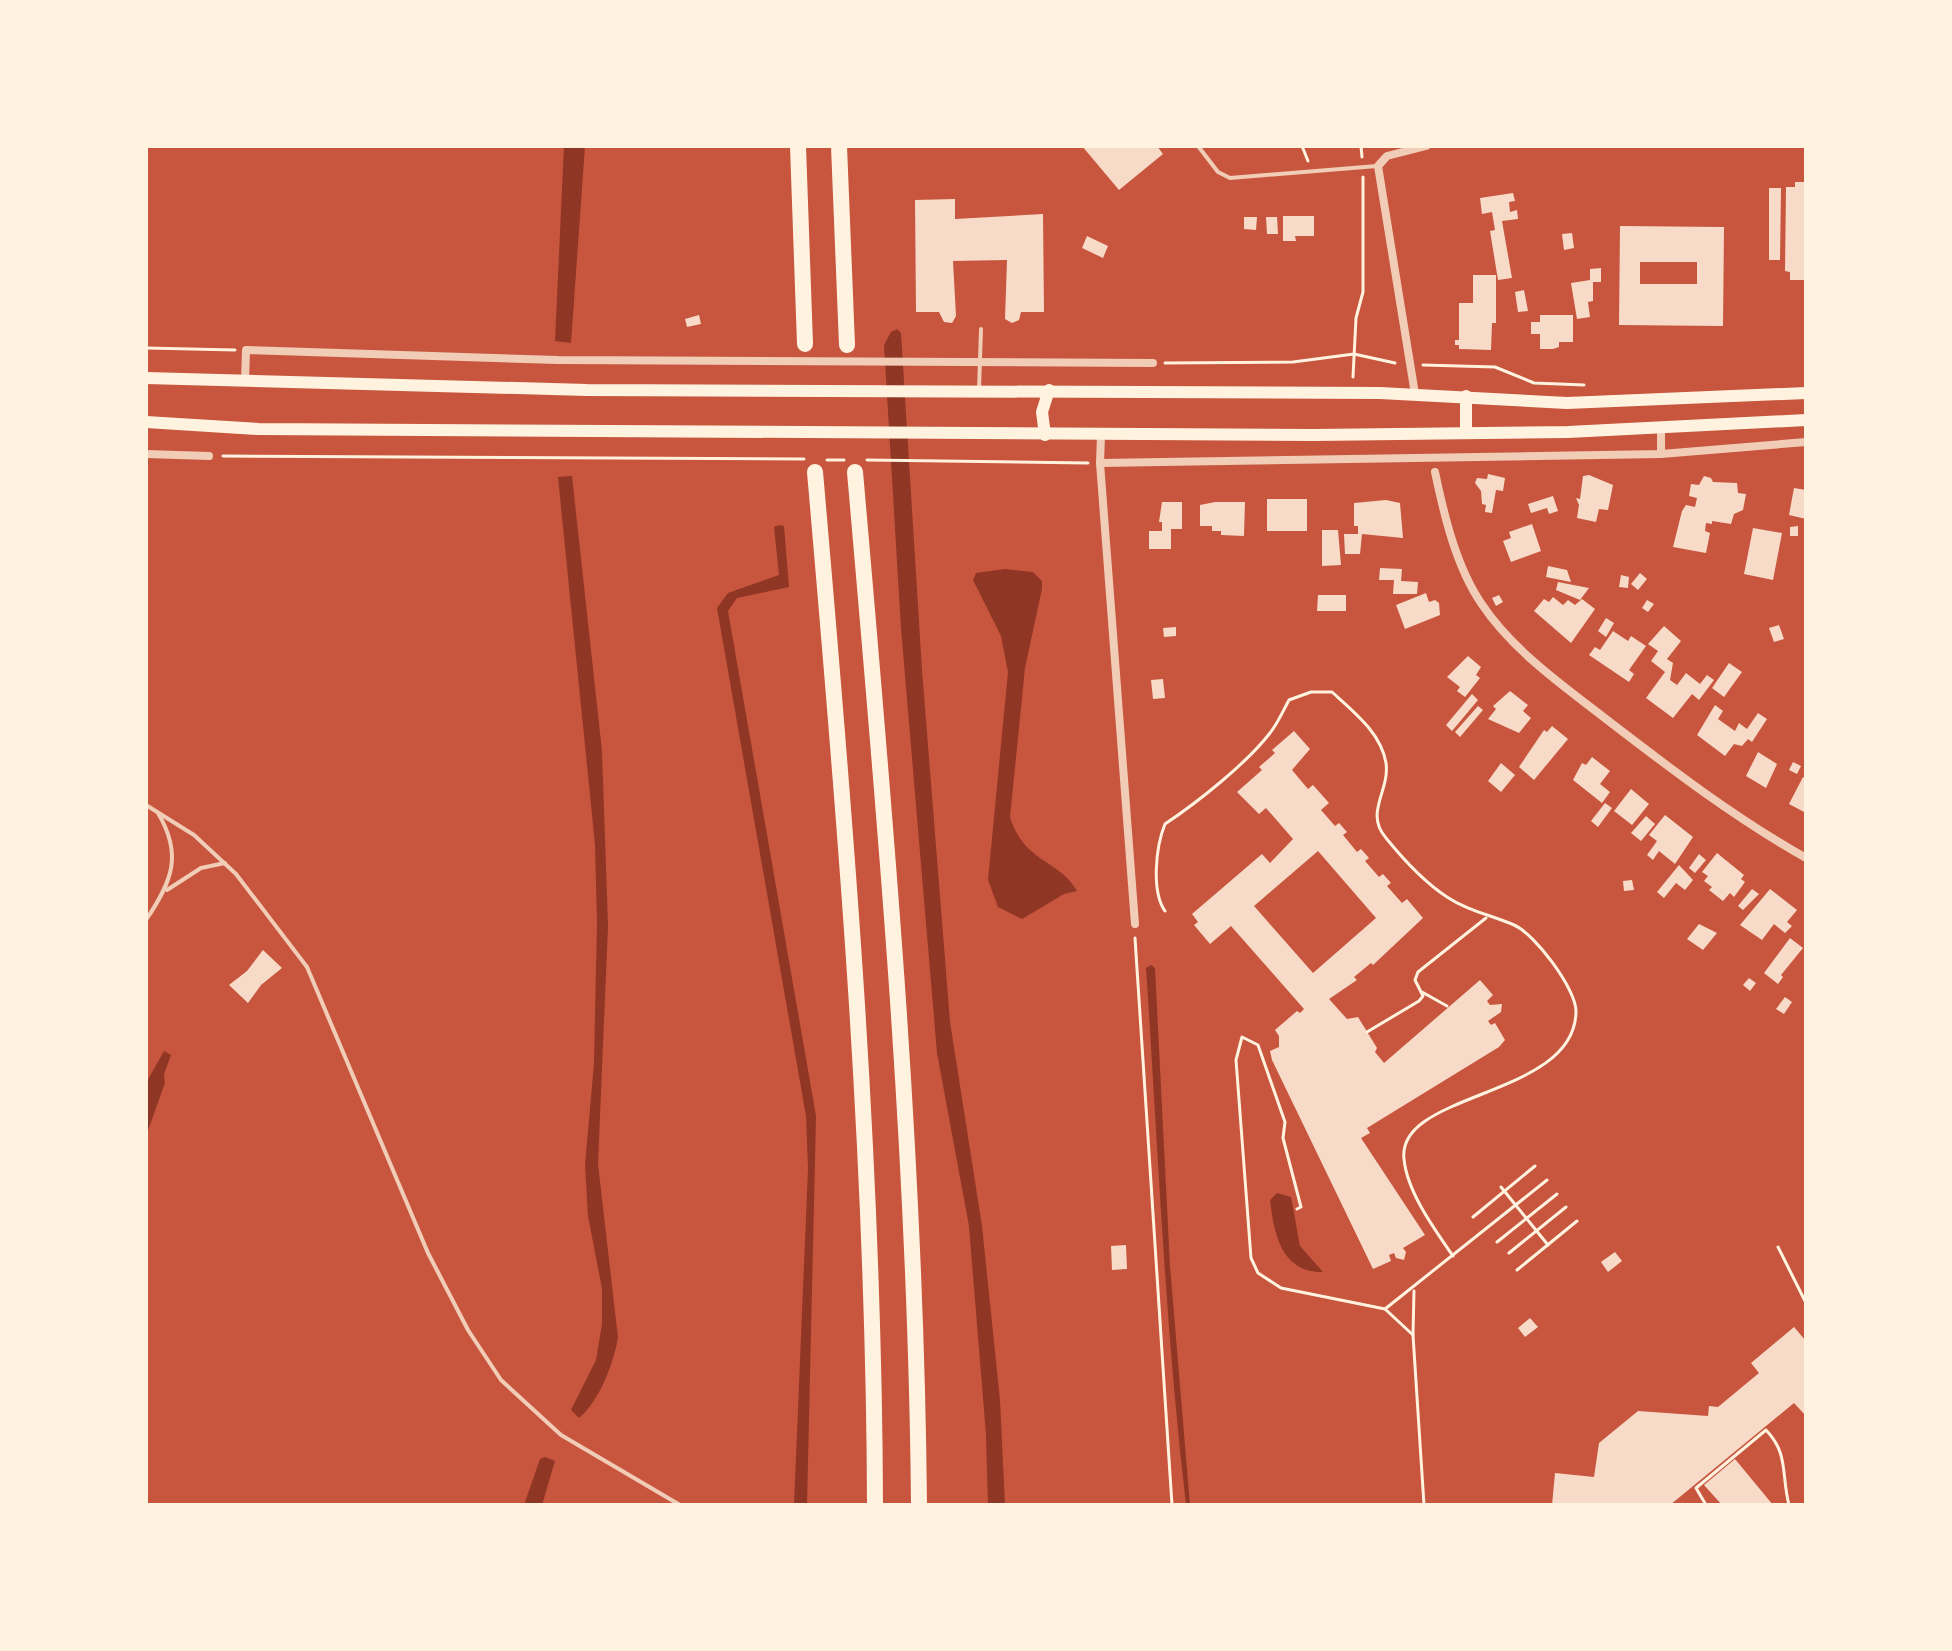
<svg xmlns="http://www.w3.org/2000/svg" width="1952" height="1651" font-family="'Varela Round',sans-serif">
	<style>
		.water { fill: #8f3625 }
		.building { fill: #f7dbc8; fill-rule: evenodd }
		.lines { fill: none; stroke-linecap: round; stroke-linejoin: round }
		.path { stroke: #fff3e0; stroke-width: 3 }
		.service { stroke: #f1ccb7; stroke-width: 4 }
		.minor { stroke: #f1ccb7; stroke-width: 8 }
		.secondary { stroke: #fff3e0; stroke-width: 12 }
		.motorway { stroke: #fff3e0; stroke-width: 16 }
	</style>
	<rect width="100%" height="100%" fill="#c8553d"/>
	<g class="water">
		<path d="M564,146H585L571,343L555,341Z"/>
		<path d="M897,329L901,333L922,670L950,1022L982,1226L1000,1400L1005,1505H988L986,1435L969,1226L937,1053L901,628L884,345L891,332Z"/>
		<path d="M572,476L602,751L608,926L598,1164L618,1338C613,1364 600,1400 579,1418L571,1410L596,1360L602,1324V1289L588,1216L585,1165L594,1063L597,922L595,845L558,477Z"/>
		<path d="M779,525L784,526L789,587L737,598L728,611L816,1116L807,1505H794L808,1169L806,1116L717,608L728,593L779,575L774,527Z"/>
		<path d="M1005,569L1033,572L1042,581V589L1025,668L1010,817C1024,863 1060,860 1077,891L1064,894L1022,919L998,907L988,880L1008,672L1001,636L973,580L976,573Z"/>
		<path d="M1151,965L1155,968L1170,1266L1190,1505H1186C1165,1327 1158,1147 1146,968Z"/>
		<path d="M164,1051L171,1055L164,1074L165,1083L146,1136V1083Z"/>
		<path d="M1277,1193L1291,1197L1300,1246L1323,1272C1281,1273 1274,1233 1270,1200Z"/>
		<path d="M545,1457L555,1461L542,1505H524L540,1459Z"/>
	</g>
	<g class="building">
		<path d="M1082,146H1157L1163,154L1119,190Z"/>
		<path d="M1795,182H1806V280H1790V272L1785,271L1786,187H1795Z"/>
		<path d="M1769,188H1781L1780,260H1769Z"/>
		<path d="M1513,193L1515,201L1509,202L1510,212L1517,210L1518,219L1502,221L1512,278L1498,280L1490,231L1495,230L1492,212L1482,214L1480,198Z"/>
		<path d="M955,199V219L1043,214L1044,312H1021L1019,320L1012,323L1005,319L1007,260L953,261L956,316L952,323L944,322L939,312H916L915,200Z"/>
		<path d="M1283,216H1314V236H1295L1296,241H1283Z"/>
		<path d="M1244,217H1257L1256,230L1244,229Z"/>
		<path d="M1266,217H1277L1278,234H1267Z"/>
		<path d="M1620,226L1724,227L1723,326L1619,325ZM1640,262H1697V284H1640Z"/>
		<path d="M1572,233L1574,248L1564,250L1562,234Z"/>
		<path d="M1087,236L1108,246L1103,258L1082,248Z"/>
		<path d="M1601,268V282H1593V301L1588,302L1590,317L1577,319L1571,283L1590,280V269Z"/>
		<path d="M1473,275H1496V323H1492L1491,350L1459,349V345H1455V340H1459V303H1473Z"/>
		<path d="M1524,290L1528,311L1518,312L1515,292Z"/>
		<path d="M699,315L701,324L687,327L685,319Z"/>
		<path d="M1540,315H1573V342H1559V347L1553,349H1540V334H1531V322H1540Z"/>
		<path d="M1488,474L1505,478L1503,491L1496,490L1492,513L1485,512L1486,505L1482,504L1481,491L1475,483L1477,478L1487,479Z"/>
		<path d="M1589,475L1613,485L1608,510L1599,509L1596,522L1577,518L1579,505L1576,498L1580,499L1583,476Z"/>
		<path d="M1704,476L1711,478L1713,482L1737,483L1738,493L1746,494L1743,510L1734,514L1731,524L1712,521V524L1706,523L1705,531L1710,533L1706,553L1673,547L1682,511L1686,505L1695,507L1697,498L1689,496L1691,484L1699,485Z"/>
		<path d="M1794,488L1806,490V519L1789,515Z"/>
		<path d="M1553,496L1558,511L1549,514L1547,508L1531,513L1528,504Z"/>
		<rect x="1267" y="499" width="40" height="32"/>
		<path d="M1386,500L1400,503L1403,538L1362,534L1360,554H1345L1344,534H1358V526H1354V503Z"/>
		<path d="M1162,502H1182V529H1171V549H1149V531H1162V522H1159Z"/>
		<path d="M1215,502H1245L1244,536L1221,535V531H1212V526H1200V505Z"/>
		<path d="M1532,524L1541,551L1511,562L1503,541L1511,538L1509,532Z"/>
		<path d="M1798,526V536H1790V527Z"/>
		<path d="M1753,528L1782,533L1773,580L1744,574Z"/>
		<path d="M1322,530H1338L1341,565L1322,566Z"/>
		<path d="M1548,566L1567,570L1571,582L1546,577Z"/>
		<path d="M1380,568L1402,569L1401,581L1418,582L1417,594H1393L1394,580H1379Z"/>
		<path d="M1640,573L1647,579L1638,590L1631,584Z"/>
		<path d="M1621,575L1629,577L1628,588L1619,587Z"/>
		<path d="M1558,582L1563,583L1589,588L1580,600L1556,590Z"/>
		<path d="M1426,593L1429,602L1435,600L1439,603L1440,615L1405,629L1396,605Z"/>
		<path d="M1318,595H1346V611H1317Z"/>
		<path d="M1499,595L1503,602L1496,606L1492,598Z"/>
		<path d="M1553,597L1563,605L1568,600L1575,605L1582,599L1595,609L1571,643L1534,611L1544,599L1549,602Z"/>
		<path d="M1647,600L1654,604L1648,612L1642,608Z"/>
		<path d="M1606,618L1614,623L1606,637L1598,631Z"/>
		<path d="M1779,625L1784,639L1774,642L1769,628Z"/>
		<path d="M1664,626L1681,641L1667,659L1673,663L1670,680L1677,685L1686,673L1700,684L1707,675L1714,680L1699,700L1692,694L1673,718L1646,698L1665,672L1651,661L1658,651L1648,644Z"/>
		<path d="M1176,627V636L1164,637L1163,628Z"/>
		<path d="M1613,631L1628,641L1631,636L1646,646L1629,670L1634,674L1629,682L1589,655L1595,647L1600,650Z"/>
		<path d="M1468,656L1481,667L1476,675L1480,678L1465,697L1457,691L1460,687L1447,677Z"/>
		<path d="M1729,663L1742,672L1724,697L1712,688Z"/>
		<path d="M1163,679L1165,698L1153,699L1151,680Z"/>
		<path d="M1510,691L1528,705L1523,711L1531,718L1519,733L1488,719L1496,709L1493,706Z"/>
		<path d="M1472,694L1478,700L1452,731L1446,725Z"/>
		<path d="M1715,705L1723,711L1718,719L1735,731L1739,723L1747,729L1758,713L1767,719L1752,742L1748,739L1742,746L1734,744L1725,756L1697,735Z"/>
		<path d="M1478,706L1483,710L1460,737L1455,732Z"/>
		<path d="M1552,726L1568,739L1534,780L1519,767L1544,730L1547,732Z"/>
		<path d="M1294,731L1310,749L1292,770L1308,789L1313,785L1329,803L1321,810L1335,826L1339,823L1347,832L1343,835L1357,852L1361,849L1369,858L1365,861L1379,877L1383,874L1391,883L1387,886L1402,903L1407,899L1423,918L1373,965L1371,963L1354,977L1357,980L1329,999L1347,1019L1358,1017L1377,1048L1375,1052L1384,1063L1480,980L1493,995L1487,1001L1490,1005L1502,1004L1501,1012L1488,1021L1491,1025L1495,1023L1505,1040L1499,1047L1367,1128L1370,1133L1361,1138L1425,1235L1403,1248L1406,1252L1404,1260L1396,1258L1394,1253L1389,1255L1391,1261L1373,1269L1272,1060L1270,1051L1279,1047V1036L1275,1030L1297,1011L1300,1013L1304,1009L1231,926L1210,944L1194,925L1198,922L1192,914L1262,854L1270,863L1293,839L1266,808L1259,814L1237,792L1262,770L1259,767L1275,753L1272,750ZM1318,851L1376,918L1313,973L1254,906Z"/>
		<path d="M1758,752L1777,764L1766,788L1746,776Z"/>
		<path d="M1592,757L1610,771L1600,784L1610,792L1602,803L1573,780L1582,763L1586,765Z"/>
		<path d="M1793,762L1801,766L1797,774L1789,770Z"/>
		<path d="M1501,763L1515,775L1501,792L1488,781Z"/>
		<path d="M1803,777L1806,779V813L1789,804Z"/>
		<path d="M1631,789L1649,804L1632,825L1614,811Z"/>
		<path d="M1605,803L1612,808L1598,827L1591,821Z"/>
		<path d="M1665,815L1693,837L1675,864L1659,851L1653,860L1647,855L1657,841L1649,835Z"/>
		<path d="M1646,816L1655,824L1641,841L1631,833Z"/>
		<path d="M1717,853L1744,875L1741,879L1745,882L1734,897L1730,893L1723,901L1709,890L1712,887L1704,881L1708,876L1702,872Z"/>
		<path d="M1699,854L1706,860L1695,873L1689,868Z"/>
		<path d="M1679,865L1693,880L1685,890L1676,883L1664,898L1657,892Z"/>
		<path d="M1632,880L1634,890L1624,891L1623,881Z"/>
		<path d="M1752,889L1759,894L1743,910L1738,906Z"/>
		<path d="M1770,889L1797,910L1787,922L1792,926L1785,933L1774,924L1762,940L1740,925Z"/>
		<path d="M1699,924L1717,933L1703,950L1687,939Z"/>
		<path d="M1790,938L1803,948L1781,975L1783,977L1778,984L1764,973Z"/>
		<path d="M263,950L282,968L261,985L248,1003L229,985L247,971Z"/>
		<path d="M1749,978L1756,983L1750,991L1743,985Z"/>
		<path d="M1785,997L1792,1002L1784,1014L1776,1009Z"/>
		<path d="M1126,1245L1127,1269L1112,1270L1111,1246Z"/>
		<path d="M1615,1252L1622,1261L1608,1272L1601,1262Z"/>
		<path d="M1530,1318L1538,1327L1525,1337L1518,1328Z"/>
		<path d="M1794,1327L1806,1341V1416L1794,1403L1670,1505H1552L1555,1473L1594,1477L1599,1443L1638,1411L1708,1416L1709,1406L1718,1407L1759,1373L1751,1363Z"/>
		<path d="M1735,1459L1773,1505H1722L1704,1485Z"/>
	</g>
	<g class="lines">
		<g class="path">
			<path d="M1302,146L1308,161"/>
			<path d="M1361,146L1362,157"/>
			<path d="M146,348L235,350"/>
			<path d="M1165,363L1293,362L1354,354L1395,363"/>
			<path d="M1423,365L1495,367L1534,383L1584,385"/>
			<path d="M1353,377L1356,318L1363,292V177"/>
			<path d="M223,456L804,459"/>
			<path d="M827,460H844"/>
			<path d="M867,460L1088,463"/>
			<path d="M1165,911C1151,891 1156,846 1165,824C1198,802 1247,763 1270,733C1278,723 1283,711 1289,700L1311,692H1332C1354,712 1381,733 1386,763C1390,791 1364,813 1386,838C1403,859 1424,882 1447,897C1468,911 1491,915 1514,925C1535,934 1576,989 1576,1011C1576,1098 1396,1091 1404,1159C1407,1192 1435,1230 1453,1256"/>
			<path d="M1135,938L1172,1505"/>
			<path d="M1422,992L1447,1006"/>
			<path d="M1367,1032L1419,1001L1423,996L1415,980L1418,972L1486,918"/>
			<path d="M1501,1187L1548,1245"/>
			<path d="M1297,1209L1301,1207L1283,1138L1285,1122L1258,1045L1242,1037L1236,1060L1251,1258L1258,1273L1281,1288L1385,1309L1413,1335L1424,1505"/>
			<path d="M1473,1217L1535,1166"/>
			<path d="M1497,1242L1557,1194"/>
			<path d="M1778,1247L1806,1303"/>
			<path d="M1509,1253L1566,1207"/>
			<path d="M1517,1270L1577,1221"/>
			<path d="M1385,1309L1547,1180"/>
			<path d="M1413,1335L1414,1291"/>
			<path d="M1706,1505L1696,1488L1766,1430C1789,1454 1781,1474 1789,1505"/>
		</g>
		<g class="service">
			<path d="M1198,146L1218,172L1230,178L1377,166"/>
			<path d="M979,390L981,329"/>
			<path d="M146,805L194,835L236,874L307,967L428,1253L468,1330L501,1380L561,1435L680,1505"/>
			<path d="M167,890L201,868L225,863"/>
			<path d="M146,920C172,881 183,855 158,813"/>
		</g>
		<g class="minor">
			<path d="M245,382L246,350L558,360L1153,363"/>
			<path d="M1415,394L1378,166L1387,156L1426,146"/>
			<path d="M1661,427V454"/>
			<path d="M1101,435L1100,463L1135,924"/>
			<path d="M146,454L209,456"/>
			<path d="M1100,463L1661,454L1806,442"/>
			<path d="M1435,472C1444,515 1456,566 1481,603C1512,650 1562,685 1606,719C1671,769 1735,818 1806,858"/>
		</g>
		<g class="secondary">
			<path d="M146,378L587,390L1380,393L1567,403L1806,393"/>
			<path d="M146,422L258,429L1314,435L1568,432L1806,420"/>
			<path d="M1466,433V396"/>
			<path d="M1045,435L1042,412L1049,390"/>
		</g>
		<g class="motorway">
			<path d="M798,146L805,344"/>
			<path d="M839,146L847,345"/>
			<path d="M815,472C845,816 874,1159 875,1505"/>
			<path d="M855,472C885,816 916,1160 919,1505"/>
		</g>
	</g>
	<rect width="1952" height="1651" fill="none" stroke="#fff3e0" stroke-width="296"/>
</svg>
